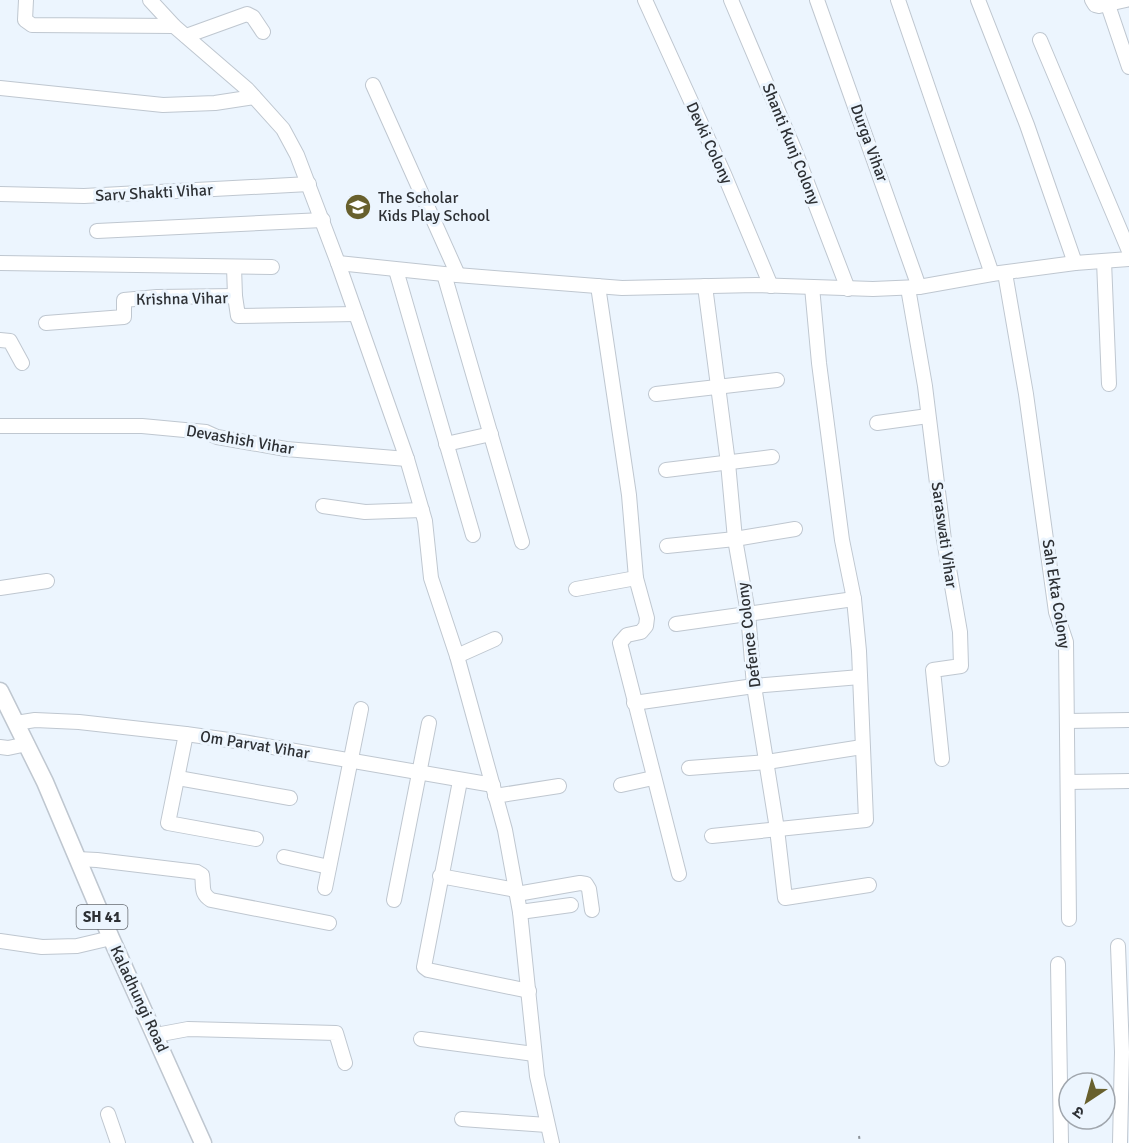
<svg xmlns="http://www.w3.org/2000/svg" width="1129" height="1143" font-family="Signika,'Noto Sans Devanagari',sans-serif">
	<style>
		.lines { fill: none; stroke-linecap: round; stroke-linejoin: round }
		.minor-casing { stroke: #bfc7d0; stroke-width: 16 }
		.major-casing { stroke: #bfc7d0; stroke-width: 19 }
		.path { stroke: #8d939a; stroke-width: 2; stroke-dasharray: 3 4.5; stroke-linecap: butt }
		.minor { stroke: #fff; stroke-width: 14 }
		.major { stroke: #fff; stroke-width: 16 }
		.labels { text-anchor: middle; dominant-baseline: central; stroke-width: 6; stroke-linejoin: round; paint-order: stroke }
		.shield { fill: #ecf5fe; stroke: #666b71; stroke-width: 1.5 }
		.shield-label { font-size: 15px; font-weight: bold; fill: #2d3034 }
		.street-label { font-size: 16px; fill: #2d3034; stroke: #ecf5fe }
		.poi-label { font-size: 16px; fill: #2d3034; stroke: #ecf5fe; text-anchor: start }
	</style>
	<rect width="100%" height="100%" fill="#ecf5fe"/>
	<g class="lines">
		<g class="minor-casing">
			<g id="minor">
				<path d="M26,0L25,20L32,25L174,26"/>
				<path d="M150,0L174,26L247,89L283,129L297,155L338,263L407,459L425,521L431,578L457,656L505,830L520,912L537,1076L552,1143"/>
				<path d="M645,0L724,174L771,286"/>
				<path d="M731,0L795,151L848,289"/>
				<path d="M817,0L919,287"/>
				<path d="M898,0L992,274"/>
				<path d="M978,0L1027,125L1075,263"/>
				<path d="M1092,0L1095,5L1099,6L1126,0"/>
				<path d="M1108,5L1129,67"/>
				<path d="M186,36L247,14L253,17L263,32"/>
				<path d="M1040,40L1129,251"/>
				<path d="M373,85L458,275"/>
				<path d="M0,88L163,105L215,103L254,97"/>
				<path d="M0,194L84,196L309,184"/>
				<path d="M97,231L323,220"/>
				<path d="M1104,261L1109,384"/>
				<path d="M0,263L272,267"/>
				<path d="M338,263L444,274L622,288L756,285L873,289L919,287L992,274L1075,263L1129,259"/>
				<path d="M234,267L235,296"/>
				<path d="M396,270L473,535"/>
				<path d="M1005,273L1026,394L1056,612L1066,642L1069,919"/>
				<path d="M444,274L522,542"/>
				<path d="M598,286L629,495L636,578L647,618L646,626L641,632L627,635L620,643L679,874"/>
				<path d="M705,286L728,463L735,539L748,613L754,686L777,829L785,898L869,885"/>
				<path d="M908,288L925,386L944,540L960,632L961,666L933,670L942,759"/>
				<path d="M46,323L124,317V300L157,297L235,296L238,316L356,314"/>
				<path d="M0,340L10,341L22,363"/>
				<path d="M656,394L777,380"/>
				<path d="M877,423L928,416"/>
				<path d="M0,426H142L206,432L217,437L286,449L407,459"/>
				<path d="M446,444L491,434"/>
				<path d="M666,470L772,457"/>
				<path d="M323,506L365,512L422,510"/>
				<path d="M667,546L735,539L795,529"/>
				<path d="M0,588L47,581"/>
				<path d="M576,589L636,578"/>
				<path d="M676,624L854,599"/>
				<path d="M457,656L495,639"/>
				<path d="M634,703L754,686L860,677"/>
				<path d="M1067,721L1129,720"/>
				<path d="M16,723L35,720L79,722L186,734L243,742L493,785"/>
				<path d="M186,734L168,823L256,839"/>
				<path d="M0,747L8,748L27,744"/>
				<path d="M689,768L767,762L862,747"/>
				<path d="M178,778L290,798"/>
				<path d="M460,781L424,967L428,970L529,991"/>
				<path d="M1068,782L1129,781"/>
				<path d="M621,785L653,778"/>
				<path d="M495,796L559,786"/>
				<path d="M712,836L866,820L859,651L854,599L842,540L819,363L812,287"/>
				<path d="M284,857L329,867"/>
				<path d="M77,859L97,860L197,872L202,875C204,887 200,893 211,900L329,923"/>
				<path d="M440,876L516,890"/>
				<path d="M325,888L361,709"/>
				<path d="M517,894L580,883L586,884L589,889L592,910"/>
				<path d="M394,900L429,723"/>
				<path d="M520,912L571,905"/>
				<path d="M0,941L42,947L77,946L111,938"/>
				<path d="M1118,946L1122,1052L1120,1143"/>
				<path d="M1058,964L1061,1143"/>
				<path d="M156,1035L188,1029L336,1033L345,1063"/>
				<path d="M421,1039L534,1054"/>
				<path d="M108,1114L118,1143"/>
				<path d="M462,1119L547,1125"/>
			</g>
		</g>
		<g class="major-casing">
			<path id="major" d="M0,691L45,782L111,938L203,1143"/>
		</g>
		<path class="path" d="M859,1136L860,1143"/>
		<use href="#minor" class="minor"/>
		<use href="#major" class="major"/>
	</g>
	<defs>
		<g id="school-disc" transform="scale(1.35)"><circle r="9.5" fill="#68602d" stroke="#ecf5fe"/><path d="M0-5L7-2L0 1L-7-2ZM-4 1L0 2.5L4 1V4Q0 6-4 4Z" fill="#fff"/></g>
	</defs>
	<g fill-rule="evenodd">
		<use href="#school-disc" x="358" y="207"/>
	</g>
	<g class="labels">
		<rect class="shield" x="76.5" y="905" width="51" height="24" rx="4.5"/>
		<g class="shield-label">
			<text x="102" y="917">SH 41</text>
		</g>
		<g class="street-label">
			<text transform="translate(709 143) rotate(65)">Devki Colony</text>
			<text transform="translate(869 143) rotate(70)">Durga Vihar</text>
			<text transform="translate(791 144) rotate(68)">Shanti Kunj Colony</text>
			<text transform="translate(154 193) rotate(-3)">Sarv Shakti Vihar</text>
			<text transform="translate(182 299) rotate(-1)">Krishna Vihar</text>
			<text transform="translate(240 440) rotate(10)">Devashish Vihar</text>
			<text transform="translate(944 535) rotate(82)">Saraswati Vihar</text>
			<text transform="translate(1056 594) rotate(81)">Sah Ekta Colony</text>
			<text transform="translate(749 635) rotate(-97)">Defence Colony</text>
			<text transform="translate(255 745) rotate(9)">Om Parvat Vihar</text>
			<text transform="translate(139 999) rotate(65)">Kaladhungi Road</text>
		</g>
		<g class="poi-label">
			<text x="378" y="198">The Scholar<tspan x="378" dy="18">Kids Play School</tspan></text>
		</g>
	</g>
	<g transform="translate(1087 1101) rotate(216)"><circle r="28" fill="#ecf5fe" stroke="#a0a6ad" stroke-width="1.5"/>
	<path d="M0-4.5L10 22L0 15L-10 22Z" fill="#68602d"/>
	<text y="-9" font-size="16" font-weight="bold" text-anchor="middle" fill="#2d3034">उ</text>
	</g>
</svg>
